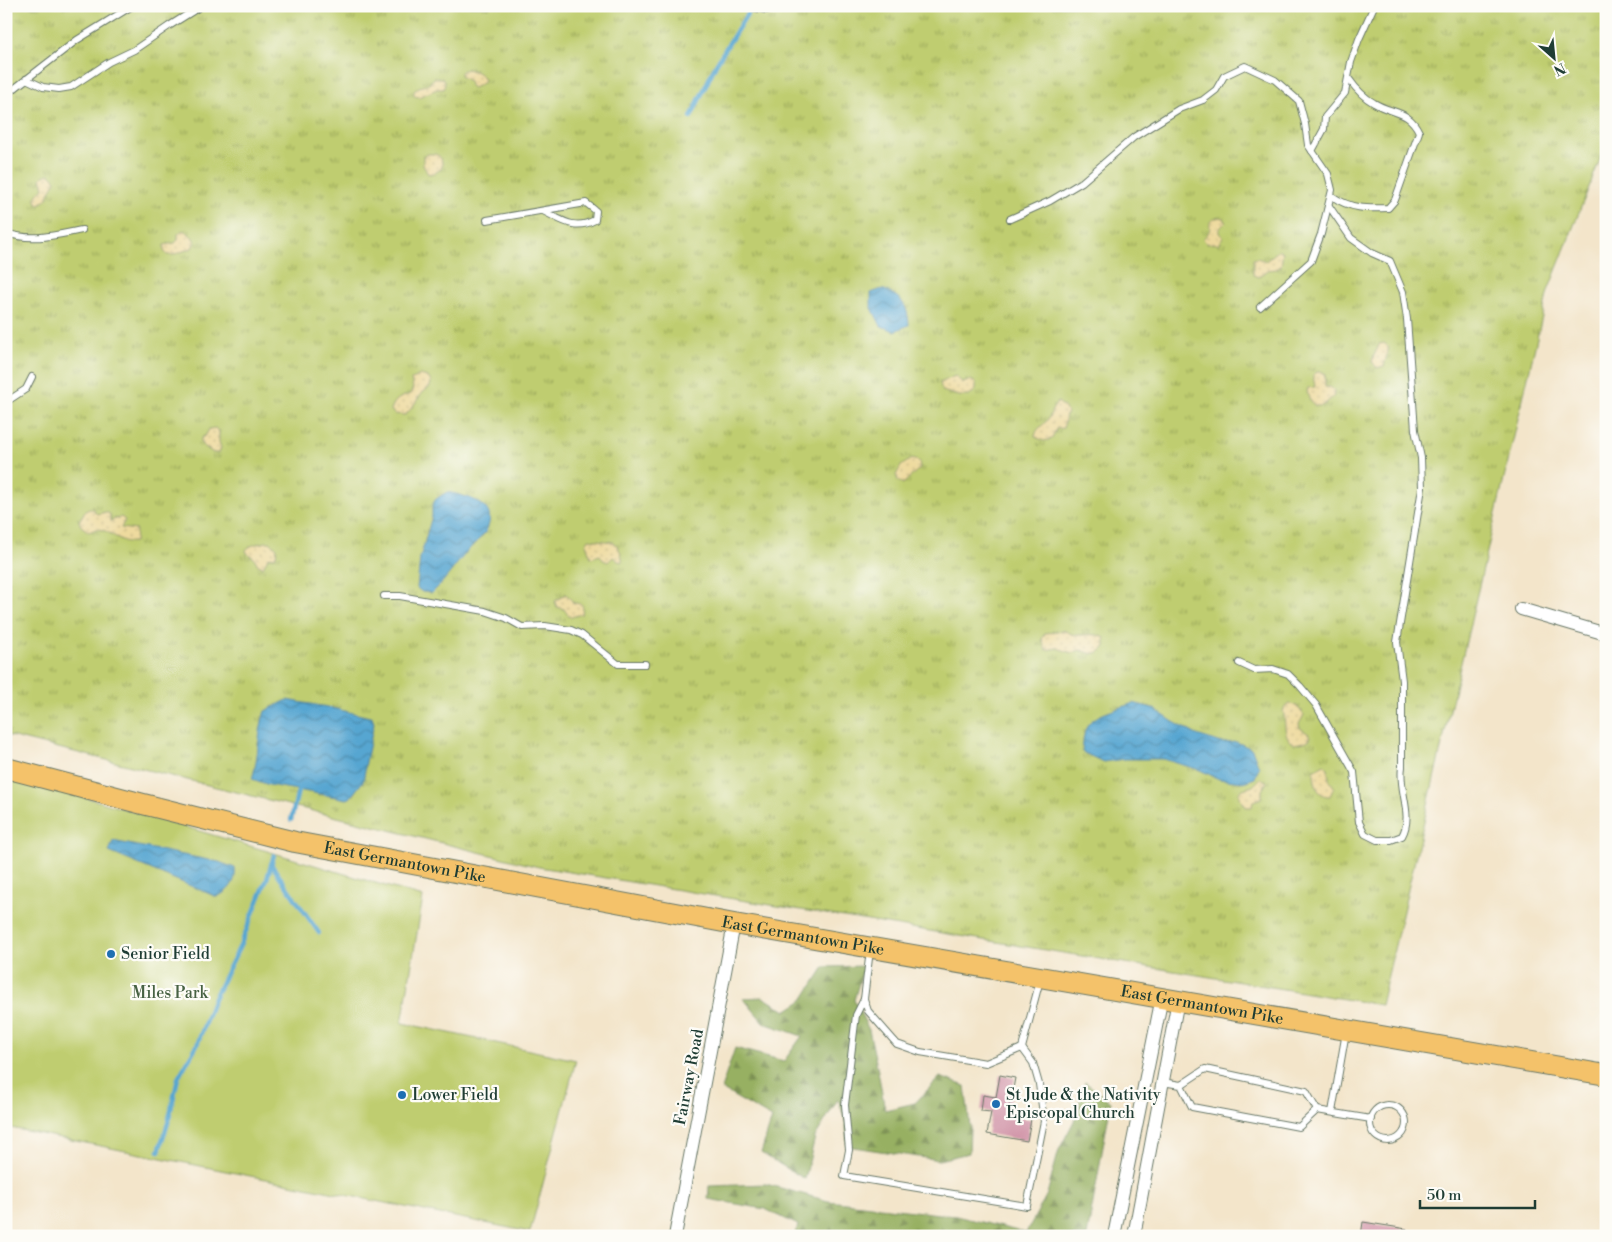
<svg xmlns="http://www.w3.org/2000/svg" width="1612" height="1242" font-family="'Libre Bodoni',serif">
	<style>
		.grass { fill: url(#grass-tufts); stroke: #6f8552 }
		.forest { fill: url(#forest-firs); stroke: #5b764b }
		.sand { fill: url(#sand-dots); stroke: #868c69 }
		.park { fill: #bfcd6f; stroke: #6f8552 }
		.water { fill: url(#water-waves); stroke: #3b7282 }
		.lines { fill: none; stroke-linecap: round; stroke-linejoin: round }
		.stream { stroke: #57a6d1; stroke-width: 4.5 }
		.building { fill: #d194a8 }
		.lane-casing { stroke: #697868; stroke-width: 8 }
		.street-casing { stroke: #697868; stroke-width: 14 }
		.primary-casing { stroke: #697868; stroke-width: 22 }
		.lane { stroke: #fff; stroke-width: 6 }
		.street { stroke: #fff; stroke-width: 12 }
		.primary { stroke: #f4c26a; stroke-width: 20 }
		.poi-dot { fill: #1f6fb2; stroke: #fdfcf7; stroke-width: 2 }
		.labels { text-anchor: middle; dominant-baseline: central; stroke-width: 4.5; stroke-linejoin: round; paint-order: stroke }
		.street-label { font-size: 16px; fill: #1f3d34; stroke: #fdfcf7 }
		.poi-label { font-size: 16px; fill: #1f3d34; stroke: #fdfcf7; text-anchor: start }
		.park-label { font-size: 16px; fill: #476143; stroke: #fdfcf7 }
	</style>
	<defs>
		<pattern id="grass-tufts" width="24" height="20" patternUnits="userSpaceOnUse" patternTransform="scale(1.25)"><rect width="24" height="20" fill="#bfcd6f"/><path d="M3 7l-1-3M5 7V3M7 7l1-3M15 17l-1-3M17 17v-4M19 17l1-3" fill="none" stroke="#9ba85c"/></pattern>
		<pattern id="forest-firs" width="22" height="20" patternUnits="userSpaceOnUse" patternTransform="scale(1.25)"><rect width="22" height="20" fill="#97b062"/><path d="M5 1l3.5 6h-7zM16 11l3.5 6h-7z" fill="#7b9052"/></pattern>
		<pattern id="sand-dots" width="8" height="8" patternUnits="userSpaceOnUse" patternTransform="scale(1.25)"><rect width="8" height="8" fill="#eeda9e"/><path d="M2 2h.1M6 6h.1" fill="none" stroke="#ccbc89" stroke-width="1.8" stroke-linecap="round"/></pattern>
		<pattern id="water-waves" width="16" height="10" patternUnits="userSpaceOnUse" patternTransform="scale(1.25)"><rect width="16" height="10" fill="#57a6d1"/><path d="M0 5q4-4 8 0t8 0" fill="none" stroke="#4788aa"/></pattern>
	</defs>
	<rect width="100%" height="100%" fill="#fdfcf7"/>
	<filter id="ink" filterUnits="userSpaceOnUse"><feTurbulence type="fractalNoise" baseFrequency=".02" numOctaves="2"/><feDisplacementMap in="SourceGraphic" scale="10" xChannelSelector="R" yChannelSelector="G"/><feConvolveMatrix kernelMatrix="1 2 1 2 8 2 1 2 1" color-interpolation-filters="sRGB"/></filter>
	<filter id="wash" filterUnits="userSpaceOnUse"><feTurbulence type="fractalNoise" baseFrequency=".0096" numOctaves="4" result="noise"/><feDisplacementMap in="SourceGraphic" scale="20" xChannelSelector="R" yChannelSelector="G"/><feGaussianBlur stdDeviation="1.12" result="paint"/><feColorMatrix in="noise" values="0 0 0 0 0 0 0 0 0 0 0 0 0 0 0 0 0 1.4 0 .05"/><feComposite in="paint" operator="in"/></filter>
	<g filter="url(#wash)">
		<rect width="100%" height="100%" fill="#f3e5ca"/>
		<path class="grass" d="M6,6H1606V144L1548,291L1381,1005L539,867L6,735Z"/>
		<g class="forest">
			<path d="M864,966L854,1000L869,1030L878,1071L885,1110L915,1103L940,1077L965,1086L970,1127L969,1153L939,1160L847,1146L846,1123L838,1099L815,1137L805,1179L761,1153L772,1118L721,1089L735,1048L784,1061L802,1036L764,1023L743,998L763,997L786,1011L803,1000L824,967Z"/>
			<path d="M1085,1082L1111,1102L1087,1236H962L953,1231L945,1236H795L798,1225L765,1209L708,1199L709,1186L766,1184L828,1201L956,1216L1026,1233L1047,1194L1059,1150L1075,1119Z"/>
		</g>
		<g class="sand">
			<path d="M467,69C475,71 482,72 484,81L481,84L473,88L470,86L469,81L460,76L461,71Z"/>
			<path d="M434,78H442L445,82L444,89H437L419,97L414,96V91L419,87L429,84Z"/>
			<path d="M428,154C439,153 443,157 442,168L435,173L428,174L423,165V157Z"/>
			<path d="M50,174L56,180C54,187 50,188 48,198L40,204L37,203C33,195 39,193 44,188L41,178L45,175Z"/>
			<path d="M1219,217L1224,218L1226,222L1219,229V233L1223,237L1218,244L1206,243L1203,239C1204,237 1207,235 1208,233C1213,225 1204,221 1219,217Z"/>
			<path d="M183,230C188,233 193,236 195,242L192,248L173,255H167L164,251V245L175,243L178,240V234Z"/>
			<path d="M1279,250L1283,252L1281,266L1277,269L1267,270L1258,277L1253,275V259L1257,258L1266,261Z"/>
			<path d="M1384,343L1389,347L1384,366L1377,368L1372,362C1373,355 1377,351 1379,344Z"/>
			<path d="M1317,372H1322L1325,375V387H1330L1334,390V396L1325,404L1321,406H1315L1309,399L1307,391L1308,388L1315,387L1313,375Z"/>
			<path d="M420,375L428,377L431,382L430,387C418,394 415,407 405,415L394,414L391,410C395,398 400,398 410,394L413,388L411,380Z"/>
			<path d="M955,376L963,383L971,380L976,383V390L969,396H959L942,391L940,383Z"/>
			<path d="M1058,402L1064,407L1067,412C1064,418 1066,422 1063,428L1056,429L1052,439L1044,441L1035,437C1036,428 1042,427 1047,420C1052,414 1050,410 1058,402Z"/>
			<path d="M215,428L219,431V442L221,448L219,453H213L201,444V438L206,435L209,429Z"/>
			<path d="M911,459L919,461L920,468L903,484L898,481L896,475L901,466Z"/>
			<path d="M89,509H94L95,512L97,514L105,512L110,514V521L121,517L125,520L121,528L136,530L135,542C120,545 110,529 97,529C95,529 92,531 89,532L81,526L79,521L85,511Z"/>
			<path d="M589,539L613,542C618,545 623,555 622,562L618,561L613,557L608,562L603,560L600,555L591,558L586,544Z"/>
			<path d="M266,542H270L277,548L276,556L268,558L263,567L258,565L254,558L247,553L246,550C250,544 260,544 266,542Z"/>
			<path d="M566,594L574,603L581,604L583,607L582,614L571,617L568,615L564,609L557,607L555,601Z"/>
			<path d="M1063,630C1068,632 1074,636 1080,635C1089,635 1096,633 1105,638V647L1099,652L1092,654L1080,650L1072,653L1057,648L1046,650L1042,639L1045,633L1057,632Z"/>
			<path d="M1289,704L1296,705L1304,715L1299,724L1300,728L1309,734L1310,739L1305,742L1294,744C1281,734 1287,725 1283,711L1286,706Z"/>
			<path d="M1324,764L1328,768L1329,779L1334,787L1330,796C1316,797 1314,781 1314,770Z"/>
			<path d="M1261,778L1267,782L1262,790V798L1253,801L1252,807H1246L1239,797V792L1243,789L1253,786Z"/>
		</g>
		<path class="park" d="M6,774L423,897L402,1023L576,1060L530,1232L6,1127Z"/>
		<g class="water">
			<path d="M882,289C901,296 908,305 909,325L895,331L881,326L871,306V293Z"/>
			<path d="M447,492C467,496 501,504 486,531C481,539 471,546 465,554C454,567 445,581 432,593L422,592L417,588L420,558L432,516V505L436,499Z"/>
			<path d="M287,700L328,707L370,717L372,716L374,723L365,767C366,772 363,774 364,780L350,798L347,799L269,785L252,779C259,757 257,733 265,711Z"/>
			<path d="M1133,703L1153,708L1172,721L1197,735L1222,743L1237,742L1252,749L1259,767L1255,778L1243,782L1219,779L1200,770L1163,759H1125L1103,762L1082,752C1083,743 1083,729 1090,722C1099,713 1121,708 1133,703Z"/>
			<path d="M113,841L219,862L235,868C237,882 229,891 217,897L109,852Z"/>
		</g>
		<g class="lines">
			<g class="stream">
				<path d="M691,117L716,64L752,6"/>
				<path d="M291,820L298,791L303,786"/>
				<path d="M271,864L319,933"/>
				<path d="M159,1151L168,1123L178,1078L197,1045L214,998L240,946L267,879L274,855"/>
			</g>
		</g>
		<g id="blocks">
			<g class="building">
				<path d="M1000,1075L1015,1078L1008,1115L1031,1119L1027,1141L987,1134L991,1112L981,1111L983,1095L996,1097Z"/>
				<path d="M1363,1222L1407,1229L1406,1236H1361Z"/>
			</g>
		</g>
	</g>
	<g filter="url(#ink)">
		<use href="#blocks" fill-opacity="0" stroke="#697868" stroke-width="1"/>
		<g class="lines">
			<g class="lane-casing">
				<g id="lane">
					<path d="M745,6L767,10L775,6"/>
					<path d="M26,79L43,87L59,89L71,87L109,62L134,50L169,26L201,6"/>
					<path d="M6,95L77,40L132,6"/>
					<path d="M1312,151L1324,129L1325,117L1345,93L1351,62L1359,39L1374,6"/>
					<path d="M1332,196C1350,209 1367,209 1388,208L1395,200L1419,132C1409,110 1392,114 1374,103C1363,97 1356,89 1349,79"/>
					<path d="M1010,219L1050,201L1082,182L1134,137L1179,109L1203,100L1216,90L1224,76L1245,66L1275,80L1299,101L1305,124L1308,145L1328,174L1332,190L1321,234L1311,261L1260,307"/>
					<path d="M487,220L586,203L596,211L595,220C574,231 562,220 543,211"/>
					<path d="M6,233C32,242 56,235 82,230"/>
					<path d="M6,402L26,389L32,377"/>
					<path d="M384,596H400L485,611L506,618L522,627L545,626L571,630L582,635L618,664H645"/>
					<path d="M1239,663L1254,670L1273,669L1288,674L1300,686L1316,705L1354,772L1359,822L1365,834L1377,840H1391L1402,836C1414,815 1398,790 1402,767V681L1397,642L1422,488L1421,458L1415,430L1407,319L1403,292L1390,261L1372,253L1351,238L1329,206"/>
					<path d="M870,950L864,999L856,1015L845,1105L849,1150L844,1176L1027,1206L1044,1121L1039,1084L1033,1063L1022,1048"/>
					<path d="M864,999L868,1011L897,1044L920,1052L986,1063L1022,1048"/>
					<path d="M1022,1048L1040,980"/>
					<path d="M1162,1082L1181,1085L1205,1069L1306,1091L1317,1110L1299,1127L1192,1107L1181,1085"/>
					<circle cx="1388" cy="1123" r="18"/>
					<path d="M1317,1110L1371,1119"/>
					<path d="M1332,1112L1346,1032"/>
				</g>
			</g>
			<g class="street-casing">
				<g id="street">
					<path d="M1521,609L1606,634"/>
					<path d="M675,1236L734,924"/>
					<path d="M1114,1236L1162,997"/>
					<path d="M1134,1236L1178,1000"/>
				</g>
			</g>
			<g class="primary-casing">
				<g id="primary">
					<path id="s1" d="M6,768L143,804L295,842L734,924L1606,1075"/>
				</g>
			</g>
			<use href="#lane" class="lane"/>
			<use href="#street" class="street"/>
			<use href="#primary" class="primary"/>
		</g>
	</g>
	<g class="poi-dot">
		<circle cx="111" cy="954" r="5"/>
		<circle cx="402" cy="1095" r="5"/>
		<circle cx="996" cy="1104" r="5"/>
	</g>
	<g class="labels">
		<g class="street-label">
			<text stroke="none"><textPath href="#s1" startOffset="410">East Germantown Pike</textPath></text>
			<text stroke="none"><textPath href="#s1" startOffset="815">East Germantown Pike</textPath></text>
			<text stroke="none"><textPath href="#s1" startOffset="1220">East Germantown Pike</textPath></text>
			<text transform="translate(689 1077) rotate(-79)">Fairway Road</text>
		</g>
		<g class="poi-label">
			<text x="121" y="954">Senior Field</text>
			<text x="412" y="1095">Lower Field</text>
			<text x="1006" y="1095">St Jude &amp; the Nativity<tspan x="1006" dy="18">Episcopal Church</tspan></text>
		</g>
		<g class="park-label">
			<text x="170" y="993">Miles Park</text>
		</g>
	</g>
	<rect width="1612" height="1242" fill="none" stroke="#fdfcf7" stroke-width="25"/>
	<g transform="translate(1554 58) rotate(153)" stroke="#fdfcf7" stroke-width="4" paint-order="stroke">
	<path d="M0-4L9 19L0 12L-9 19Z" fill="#1f3d34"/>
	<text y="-8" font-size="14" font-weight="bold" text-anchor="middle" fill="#1f3d34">N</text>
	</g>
	<path d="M1420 1200v8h115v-8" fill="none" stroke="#1f3d34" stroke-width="2.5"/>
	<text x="1427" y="1200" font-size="15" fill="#1f3d34" stroke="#fdfcf7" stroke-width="4" paint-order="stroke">50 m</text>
</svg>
